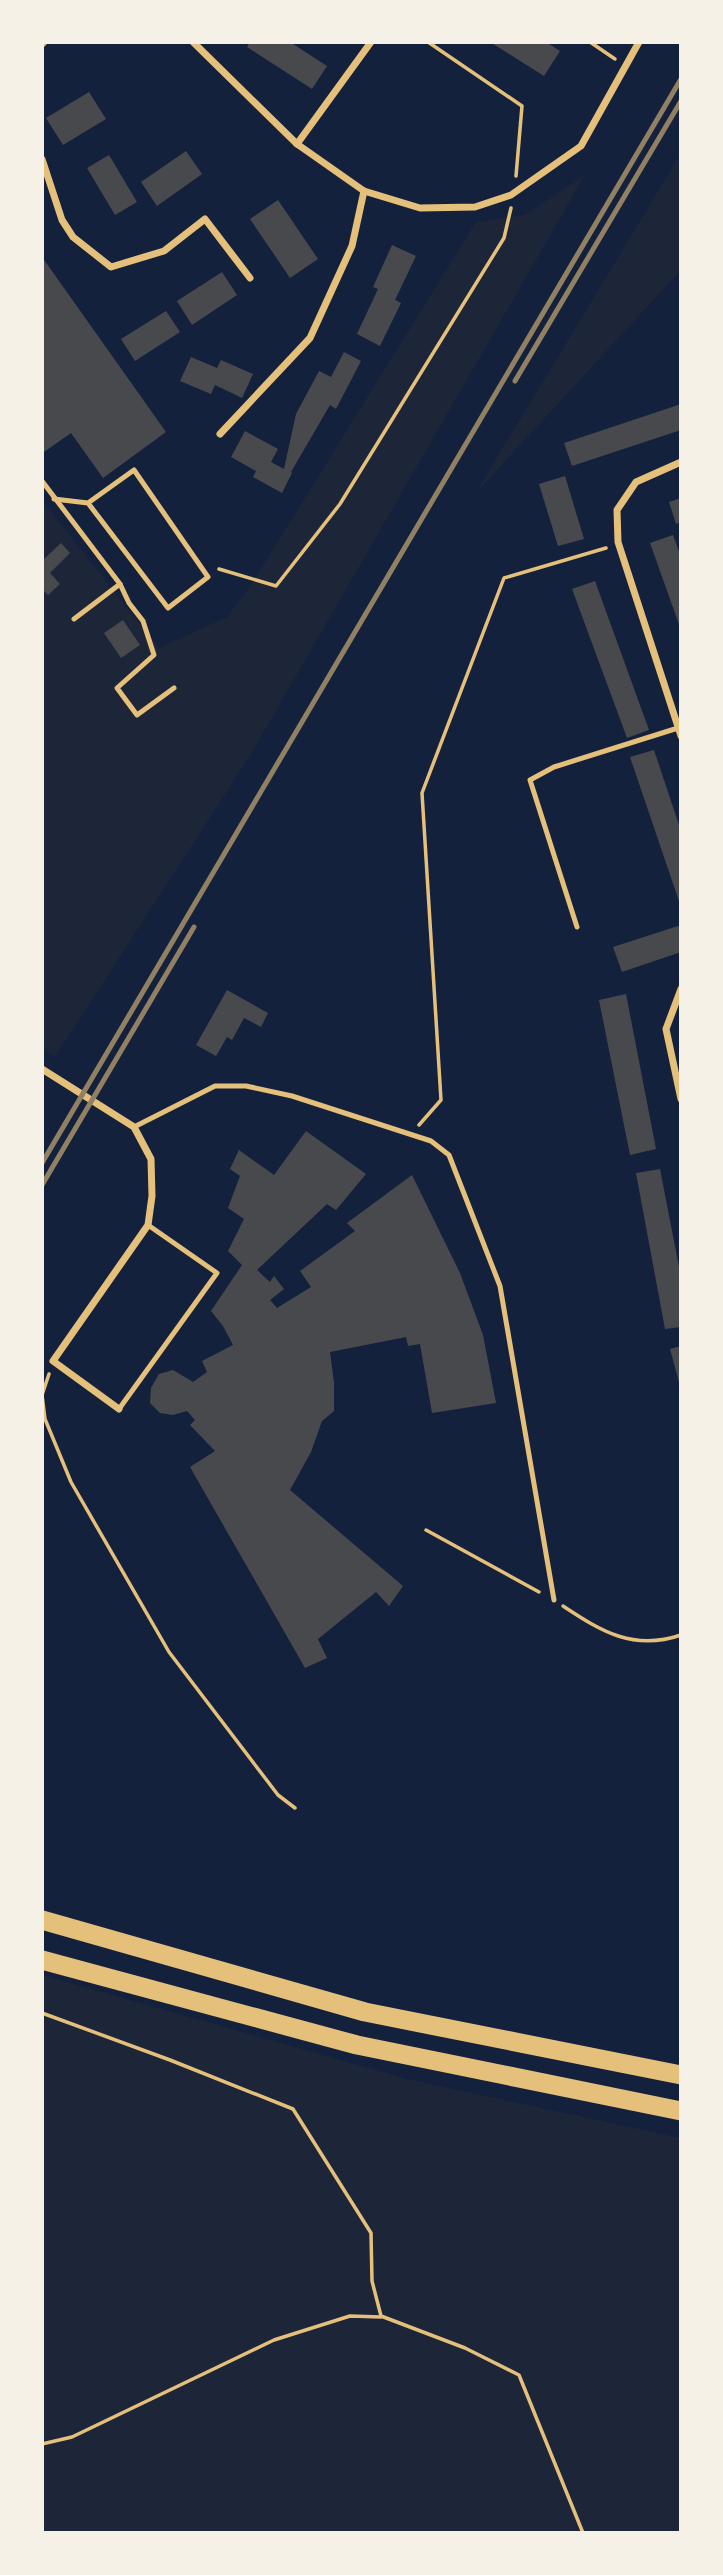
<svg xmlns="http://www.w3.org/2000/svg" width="723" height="2575" font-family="Mulish,sans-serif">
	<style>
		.green { fill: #1d2539 }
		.building { fill: #48494c }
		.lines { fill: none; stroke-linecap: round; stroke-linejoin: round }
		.path { stroke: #e5c07b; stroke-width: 3.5 }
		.service { stroke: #e5c07b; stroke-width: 5 }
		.minor { stroke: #e5c07b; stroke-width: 7 }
		.trunk { stroke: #e5c07b; stroke-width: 19 }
		.rail { stroke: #918062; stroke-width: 5 }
	</style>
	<rect width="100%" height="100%" fill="#14213d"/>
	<g class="green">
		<path d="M681,153V270L475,494Z"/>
		<path d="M585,175L251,754L55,1057L42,1048V500L159,648L227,617L249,588L476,222L525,215Z"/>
		<path d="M42,1975L407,2079L681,2138V2533H42Z"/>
	</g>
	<g class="building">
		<path d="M250,42H290L327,66L312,89L247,47Z"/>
		<path d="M490,42H546L560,51L544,76Z"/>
		<path d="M89,92L106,119L63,145L46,118Z"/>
		<path d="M186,151L202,174L157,206L141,182Z"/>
		<path d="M109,155L137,202L115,215L87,168Z"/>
		<path d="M278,200L318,259L290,278L250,219Z"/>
		<path d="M392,245L416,256L395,300L401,303L380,346L357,334L378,289L373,287Z"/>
		<path d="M42,257L166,432L103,478L71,433L44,452L42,448Z"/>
		<path d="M222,272L237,295L192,325L177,301Z"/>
		<path d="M166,311L180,332L135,361L121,339Z"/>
		<path d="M344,352L361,361L336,409L330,405L291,472L292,473L282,493L253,477L256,471L231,457L245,431L278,449L271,462L284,469L296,414L319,371L331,377Z"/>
		<path d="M191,357L217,368L221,360L253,374L242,398L215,385L211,394L180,381Z"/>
		<path d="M681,404V430L572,466L564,443Z"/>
		<path d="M565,476L584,539L558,546L539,484Z"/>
		<path d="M681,498V522L676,524L669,502Z"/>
		<path d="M673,535L681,557V630L650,543Z"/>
		<path d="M61,543L70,553L50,573L60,584L48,595L42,589V561Z"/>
		<path d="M595,581L649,730L627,738L572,589Z"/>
		<path d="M123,620L140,645L121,658L104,633Z"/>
		<path d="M654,750L681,831V907L630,757Z"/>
		<path d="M681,925V952L622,972L613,947Z"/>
		<path d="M227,990L268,1013L261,1027L244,1018L232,1040L227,1037L216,1056L196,1045Z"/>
		<path d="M626,994L656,1149L630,1155L599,1000Z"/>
		<path d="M306,1131L366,1174L336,1210L327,1204L257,1270L270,1282L274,1276L284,1289L270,1300L277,1308L311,1287L300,1271L355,1231L347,1223L412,1175L460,1273L483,1335L496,1403L432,1413L420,1344L408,1346L406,1337L330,1352L334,1383V1411L322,1421L311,1452L290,1490L403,1586L389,1606L376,1592L318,1639L327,1658L305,1668L190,1467L215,1451L190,1425L195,1420L187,1411L173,1415L160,1413L150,1403L151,1388L159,1374L173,1370L193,1382L207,1372L202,1361L233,1345L223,1326L211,1311L242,1265L228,1251L244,1219L228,1208L240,1176L230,1169L239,1150L274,1175Z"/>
		<path d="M660,1169L681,1277V1327L665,1329L636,1173Z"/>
		<path d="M681,1346V1386H680L670,1349Z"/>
	</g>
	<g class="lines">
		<g class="path">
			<path d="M428,42L522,106L516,176"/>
			<path d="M590,42L615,59"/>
			<path d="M219,569L276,586L340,504L504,238L511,208"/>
			<path d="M419,1125L441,1100L422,793L504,578L606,548"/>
			<path d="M49,1374L42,1395L45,1419L71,1482L169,1652L278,1795L295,1808"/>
			<path d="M426,1530L539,1592"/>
			<path d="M563,1606C602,1632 634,1651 681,1635"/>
			<path d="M42,2013L170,2060L293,2109L371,2233L372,2281L381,2316L465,2348L519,2375L583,2533"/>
			<path d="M42,2444L72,2437L274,2340L350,2316L381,2317"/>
		</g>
		<g class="service">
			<path d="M42,481L120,584L74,619"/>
			<path d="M54,499L88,503L134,470L208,577L168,608L88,503"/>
			<path d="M120,584L129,603L143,621L154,655L117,688L137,715L174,688"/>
			<path d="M577,927L530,780L554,767L678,728"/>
			<path d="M134,1127L215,1086H246L292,1096L431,1141L449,1155L500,1286L554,1600"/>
			<path d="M119,1409L217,1273L148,1225"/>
		</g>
		<g class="minor">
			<path d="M193,42L297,144L364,191L420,208L475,207L511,195L581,146L639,42"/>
			<path d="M42,44L44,42"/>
			<path d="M297,144L371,42"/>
			<path d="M42,159L62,220L73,237L111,267L164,251L205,219L250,278"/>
			<path d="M220,434L310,338L352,246L364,191"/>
			<path d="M681,462L636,482L617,510L618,542L681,736"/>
			<path d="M681,989L666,1029L681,1099"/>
			<path d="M42,1069L134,1127L151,1159L152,1196L148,1225L53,1361L119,1409"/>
		</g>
		<g class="trunk">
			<path d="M42,1920L365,2012L681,2075"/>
			<path d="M42,1960L357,2045L681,2111"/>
		</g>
		<g class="rail">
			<path d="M515,381L681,101"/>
			<path d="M42,1163L681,79"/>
			<path d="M42,1185L194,927"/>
		</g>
	</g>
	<rect width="723" height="2575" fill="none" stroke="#f6f1e7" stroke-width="88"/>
</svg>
